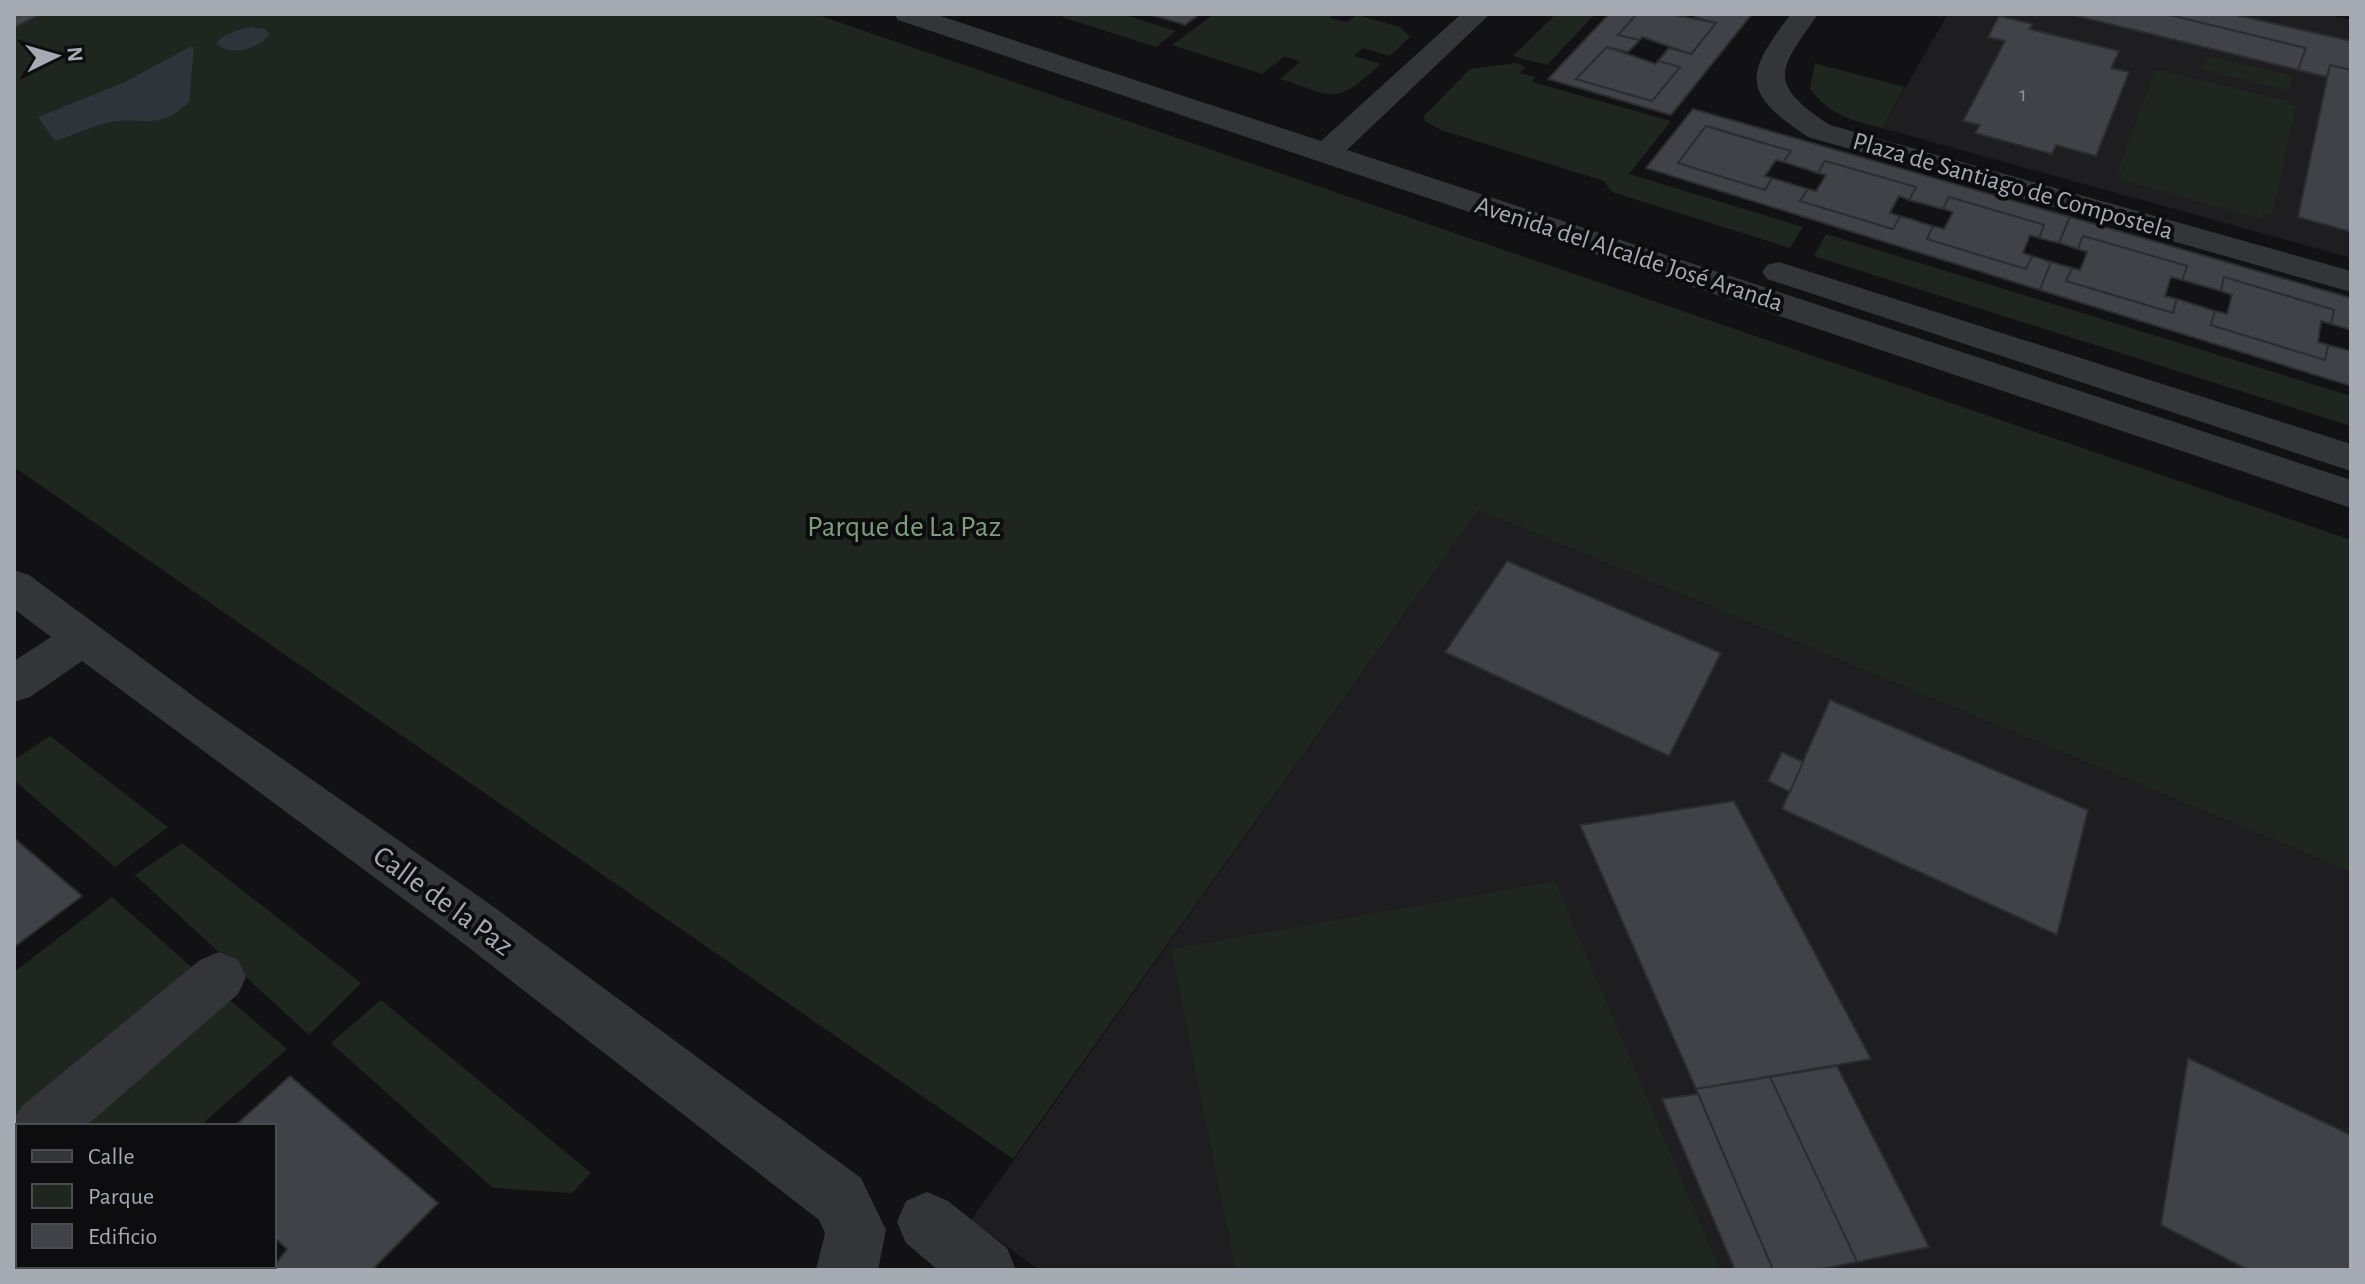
<svg xmlns="http://www.w3.org/2000/svg" width="2365" height="1284" font-family="'Alegreya Sans',sans-serif">
	<style>
		.built { fill: #1e1e20 }
		.green { fill: #1f261f }
		.water { fill: #2d353b }
		.building { fill: #414247; stroke: #2c2d2f; stroke-width: 2 }
		.lines { fill: none; stroke-linecap: round; stroke-linejoin: round }
		.street { fill: #333538; fill-rule: evenodd }
		.labels { text-anchor: middle; dominant-baseline: central; stroke-width: 8; stroke-linejoin: round; paint-order: stroke }
		.far-number-label { font-size: 22px; fill: #8c9098 }
		.far-street-label { font-size: 26px; fill: #a5aab3; stroke: #0d0d0f }
		.park-label { font-size: 30px; fill: #7d9d7d; stroke: #0d0d0f }
		.street-label { font-size: 30px; fill: #a5aab3; stroke: #0d0d0f }
	</style>
	<rect width="100%" height="100%" fill="#121214"/>
	<g class="built">
		<path d="M1948,14H2323L2351,20V258L1882,128Z"/>
		<path d="M1479,510L2351,872V1270H1039L971,1220Z"/>
	</g>
	<g class="green">
		<path d="M14,14H815L2351,540V872L1479,510L1013,1159L14,467Z"/>
		<path d="M1067,14H1122L1176,31L1156,47L1062,17Z"/>
		<path d="M1214,14H1333L1330,18L1347,22L1357,15L1400,27L1410,37L1390,56L1363,48L1354,56L1381,64C1334,106 1337,97 1280,79L1300,62L1285,56L1262,74L1172,45Z"/>
		<path d="M1556,14H1595L1547,65L1513,56Z"/>
		<path d="M2208,56L2293,76L2289,91L2201,69Z"/>
		<path d="M1516,63L1526,67L1519,73L1535,77L1532,82L1671,121L1629,174L1803,227L1790,248L1612,192L1604,181L1441,130L1425,121L1424,116L1470,69Z"/>
		<path d="M1815,63L1821,65L1905,87L1882,128C1853,122 1826,113 1810,88Z"/>
		<path d="M2160,70L2291,102L2290,104L2296,106L2272,216L2263,213L2260,219L2119,179L2122,174L2117,172L2155,71Z"/>
		<path d="M1826,234L2351,396V426L1814,256Z"/>
		<path d="M50,736L168,827L115,867L14,780V760Z"/>
		<path d="M182,843L361,983L309,1035L135,875Z"/>
		<path d="M1555,881L1720,1270H1236L1171,949Z"/>
		<path d="M112,897L195,970L14,1121V972Z"/>
		<path d="M230,1000L287,1049L200,1126H82Z"/>
		<path d="M381,1000L591,1173L572,1193L493,1188L331,1043Z"/>
	</g>
	<g class="water">
		<path d="M252,27L265,29L270,34C259,49 229,58 216,43C226,32 238,30 252,27Z"/>
		<path d="M190,47H194L189,102C158,132 143,116 111,122C92,126 73,135 55,141L38,117L123,83Z"/>
	</g>
	<g class="building">
		<path d="M14,14H41L14,28Z"/>
		<path d="M1149,14H1200L1185,25Z"/>
		<path d="M1609,14H1637L1618,35L1640,40L1628,52L1607,47L1576,79L1652,101L1680,67L1658,61L1669,48L1691,54L1716,23L1695,17L1698,14H1752L1671,115L1548,79Z"/>
		<path d="M1637,14H1669L1716,23L1691,54L1642,37L1640,40L1618,35Z"/>
		<path d="M2069,14H2166L2306,48L2298,70Z"/>
		<path d="M2166,14H2231L2351,41V70L2330,65L2327,77L2298,70L2306,48Z"/>
		<path d="M1999,16L2033,24L2029,29L2119,51L2111,68L2129,72L2096,156L2056,145L2052,154L1975,133L1980,125L1963,121L2005,41L1988,37Z"/>
		<path d="M1607,47L1656,64L1658,61L1680,67L1652,101L1576,79Z"/>
		<path d="M2330,65L2351,70V232L2298,217Z"/>
		<path d="M1693,109L1756,127L2070,217L2059,243L2039,238L2044,225L1949,197L1943,209L1909,200L1916,187L1825,161L1818,173L1783,162L1791,151L1706,126L1678,163L1765,190L1772,178L1808,189L1800,201L1893,229L1900,216L1933,226L1927,239L2026,269L2032,256L2051,262L2040,290L1646,168Z"/>
		<path d="M1706,126L1749,139L1791,151L1783,162L1776,160L1765,176L1772,178L1765,190L1678,163Z"/>
		<path d="M1825,161L1916,187L1909,200L1899,196L1894,205L1890,213L1900,216L1893,229L1800,201L1808,189L1816,191L1826,175L1818,173Z"/>
		<path d="M1949,197L2044,225L2039,238L2030,235L2023,253L2032,256L2026,269L1927,239L1933,226L1944,229L1953,212L1943,209Z"/>
		<path d="M2070,217L2351,298V330L2331,324L2334,310L2224,277L2221,291L2182,280L2187,266L2083,236L2078,249L2059,243Z"/>
		<path d="M2083,236L2187,266L2182,280L2171,277L2165,296L2177,299L2173,313L2066,281L2072,268L2080,270L2084,261L2087,252L2078,249Z"/>
		<path d="M2051,262L2072,268L2066,281L2173,313L2177,299L2215,311L2211,325L2325,360L2328,345L2351,351V386L2040,290Z"/>
		<path d="M2224,277L2334,310L2331,324L2321,321L2318,342L2328,345L2325,360L2211,325L2215,311L2227,314L2232,295L2221,291Z"/>
		<path d="M1507,561L1721,653L1669,756L1445,652Z"/>
		<path d="M1830,700L2088,810L2057,935L1782,809Z"/>
		<path d="M1782,752L1803,762L1790,792L1768,781Z"/>
		<path d="M1734,801L1871,1059L1696,1089L1580,825Z"/>
		<path d="M14,838L82,896L14,947Z"/>
		<path d="M2188,1058L2351,1135V1270H2248L2161,1225Z"/>
		<path d="M1837,1066L1929,1247L1857,1262L1770,1077Z"/>
		<path d="M290,1076L438,1203L372,1270H266L274,1266L287,1249L274,1237V1126H235Z"/>
		<path d="M1770,1077L1857,1262L1816,1270H1773L1696,1089Z"/>
		<path d="M1698,1094L1773,1270H1735L1662,1099Z"/>
		<path d="M80,1266H183L179,1270H76Z"/>
	</g>
	<g class="lines">
		<g class="street">
			<path d="M894,14H934L1321,141L1461,14H1490L1347,150L2351,480V508L898,20Z"/>
			<path d="M1791,14H1818C1780,69 1764,82 1830,125L2351,271V292L1808,137C1740,92 1745,74 1791,14Z"/>
			<path d="M1779,262L2351,444V471L1767,279L1762,272L1767,265Z"/>
			<path d="M14,570L29,575L204,704L491,905L861,1178L886,1230L878,1270H816L825,1233L819,1220L455,937L82,661L30,697L14,702V661L51,637L14,609Z"/>
			<path d="M219,952L238,960L246,977L238,994L86,1126H18V1177L14,1179V1119L22,1106L200,960Z"/>
			<path d="M927,1192L948,1201L1007,1248L1016,1270H938L906,1243L897,1222L906,1201Z"/>
		</g>
	</g>
	<g class="labels">
		<g class="far-number-label">
			<text x="2023" y="94">1</text>
		</g>
		<g class="far-street-label">
			<text transform="translate(2013 186) rotate(16)">Plaza de Santiago de Compostela</text>
			<text transform="translate(1629 254) rotate(18)">Avenida del Alcalde José Aranda</text>
		</g>
		<g class="park-label">
			<text x="904" y="527">Parque de La Paz</text>
		</g>
		<g class="street-label">
			<text transform="translate(443 901) rotate(36)">Calle de la Paz</text>
		</g>
	</g>
	<rect width="2365" height="1284" fill="none" stroke="#a5aab3" stroke-width="32"/>
	<rect x="16" y="1124" width="260" height="144" fill="#0d0d0f" stroke="#4a4c51" stroke-width="2"/>
	<rect x="32" y="1150" width="40" height="12" fill="#333538" stroke="#4a4c51" stroke-width="2"/>
	<text x="88" y="1164" font-size="24" fill="#a5aab3">Calle</text>
	<rect x="32" y="1184" width="40" height="24" fill="#1f261f" stroke="#4a4c51" stroke-width="2"/>
	<text x="88" y="1204" font-size="24" fill="#a5aab3">Parque</text>
	<rect x="32" y="1224" width="40" height="24" fill="#414247" stroke="#4a4c51" stroke-width="2"/>
	<text x="88" y="1244" font-size="24" fill="#a5aab3">Edificio</text>
	<g transform="translate(56 56) rotate(85)" stroke="#0d0d0f" stroke-width="6" paint-order="stroke">
	<path d="M0-6L14 30L0 20L-14 30Z" fill="#a5aab3"/>
	<text y="-12" font-size="22" font-weight="bold" text-anchor="middle" fill="#a5aab3">N</text>
	</g>
</svg>
